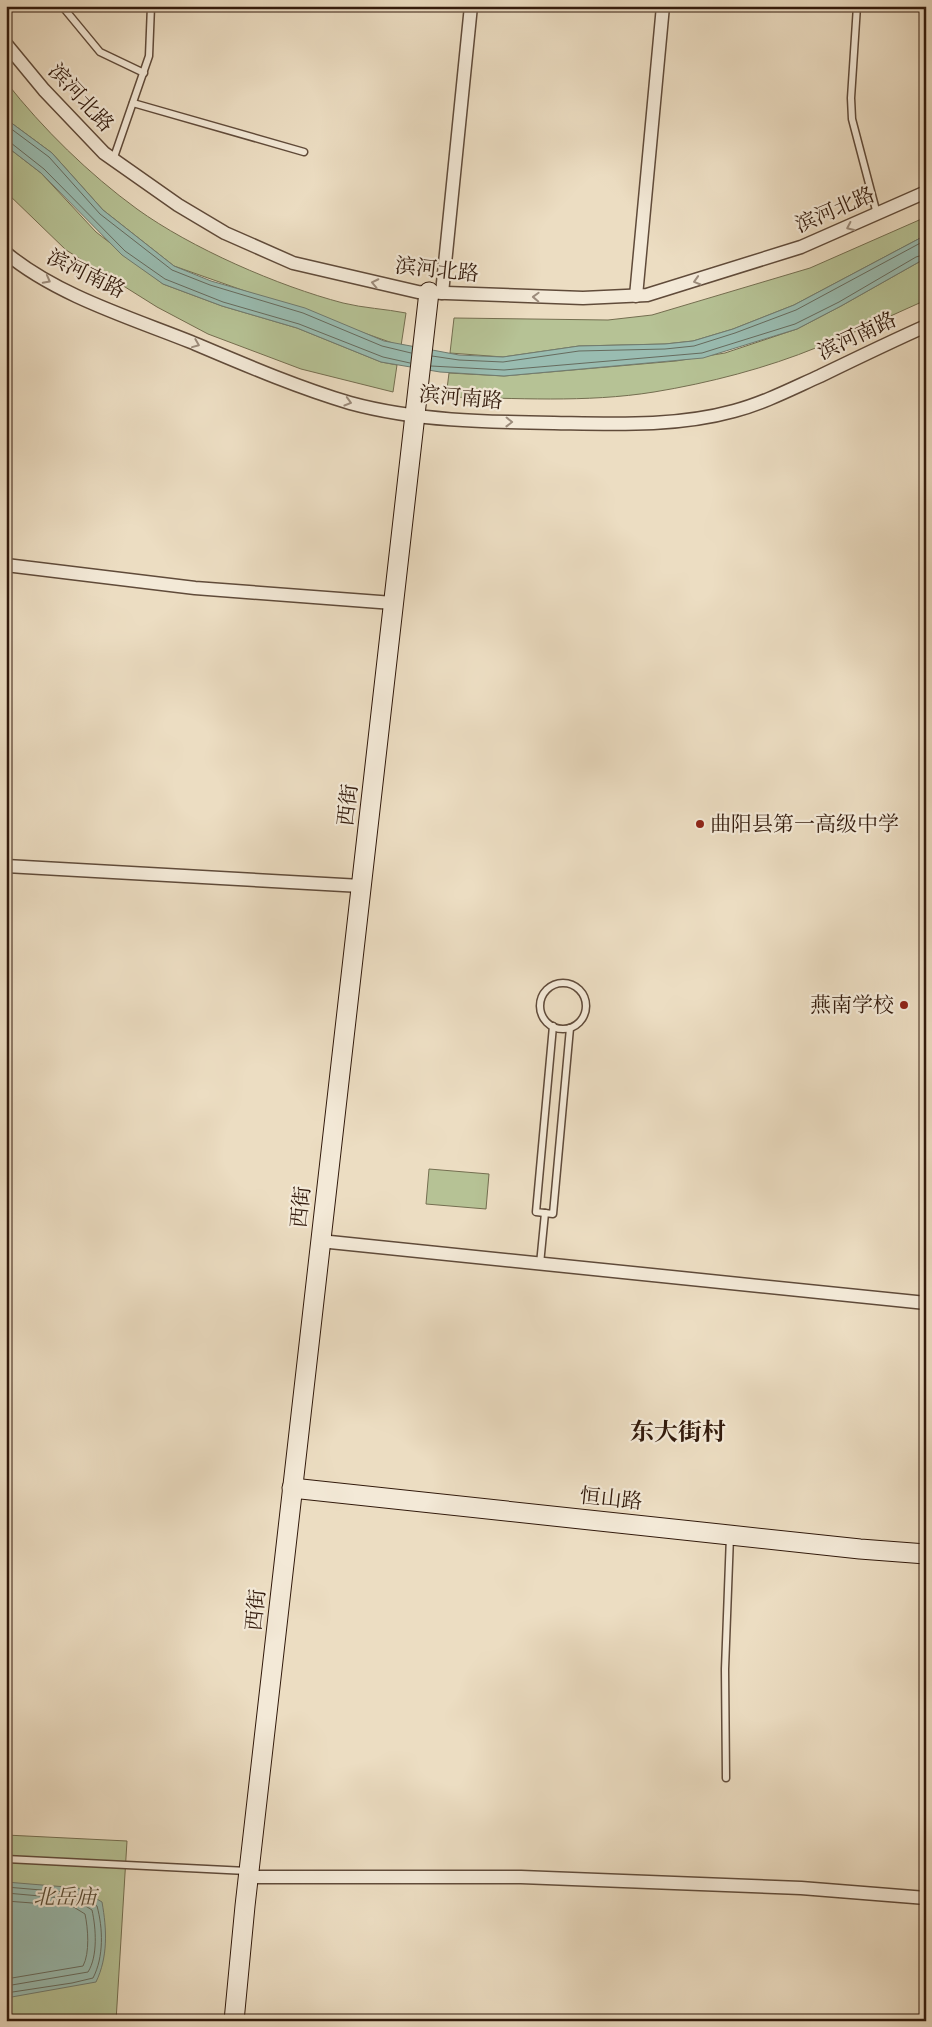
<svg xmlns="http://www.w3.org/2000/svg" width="932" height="2027" font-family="'IM FELL Double Pica','Noto Serif SC',serif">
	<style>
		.green { fill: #b6c295; stroke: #746e50 }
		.water { fill: #99bcb1; stroke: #707b6f }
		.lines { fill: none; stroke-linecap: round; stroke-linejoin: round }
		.shore { stroke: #666b5e; stroke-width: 1 }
		.lane-casing { stroke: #604b3a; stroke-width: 9 }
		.street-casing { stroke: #604b3a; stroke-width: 15 }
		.secondary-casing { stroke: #321a0c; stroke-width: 21 }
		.lane { stroke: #f3e9d7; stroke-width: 6 }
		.street { stroke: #f3e9d7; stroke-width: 12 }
		.secondary { stroke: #f3e9d7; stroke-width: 19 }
		.oneway { stroke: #9c8c7c }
		.poi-dot { fill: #8f2418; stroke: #f3e9d7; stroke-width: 2 }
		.labels { text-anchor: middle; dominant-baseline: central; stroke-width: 4.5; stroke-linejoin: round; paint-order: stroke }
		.street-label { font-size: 21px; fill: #321a0c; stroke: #f3e9d7 }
		.poi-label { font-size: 21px; fill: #321a0c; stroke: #f3e9d7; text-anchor: start }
		.park-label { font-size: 21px; font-style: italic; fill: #5a4c35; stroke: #f3e9d7 }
		.quarter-label { font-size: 24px; font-weight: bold; fill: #321a0c; stroke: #f3e9d7 }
	</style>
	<rect width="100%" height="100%" fill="#ecddc2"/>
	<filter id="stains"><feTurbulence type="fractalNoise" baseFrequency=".004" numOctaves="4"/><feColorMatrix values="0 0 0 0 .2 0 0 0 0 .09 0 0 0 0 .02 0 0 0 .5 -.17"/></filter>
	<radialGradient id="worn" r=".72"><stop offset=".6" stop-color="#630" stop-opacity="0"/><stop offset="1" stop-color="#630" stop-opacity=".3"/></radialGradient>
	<g class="green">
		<path d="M6,82C43,129 89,174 137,209C191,248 278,286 343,303C363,308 386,309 406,313L401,346L174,266L103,210L52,153L6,119Z"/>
		<path d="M6,146L41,173L96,232L163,284L222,306L297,328L381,362L397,365L393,392L301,369L208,334L157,307L66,250L6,192Z"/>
		<path d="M926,217V235L794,305L733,329L693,341L665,344L579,346L503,357L450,353L454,318L608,320L652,315L810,268Z"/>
		<path d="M926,258V300C890,316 855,333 818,347C767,368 709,383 654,392C586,403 515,398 446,397L449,373L504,376L676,361L725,353L797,329L841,306Z"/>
		<path d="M429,1169L489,1174L486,1209L426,1204Z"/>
		<path d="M6,1835L127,1841L116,2021H6Z"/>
	</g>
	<g class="water">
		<path d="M6,119L52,153L103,210L174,266L211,281L305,308L384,341L459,355L503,357L579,346L665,344L693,341L733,329L794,305L926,235V258L841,306L797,329L703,358L504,376L440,372L381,362L297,328L222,306L163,284L122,255L41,173L6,146Z"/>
		<path d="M6,1882L78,1888L102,1902C107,1930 108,1957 96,1982L6,1998Z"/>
	</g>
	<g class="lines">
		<g class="shore">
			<path d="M6,125L49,157L100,214L172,270L210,285L303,313L382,346L411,353"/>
			<path d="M6,142L11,143L44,169L125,251L165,279L223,302L299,324L383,357L410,363"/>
			<path d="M432,356L459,360L503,362L579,351L665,349L694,346L735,333L796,310L926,240"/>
			<path d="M431,366L504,370L702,353L795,324L839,302L916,257L926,254"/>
			<path d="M6,1887L76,1893L97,1906C103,1928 104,1957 93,1978L72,1983L6,1993"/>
			<path d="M6,1893L74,1899L92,1910C96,1928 98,1956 88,1972L6,1986"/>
			<path d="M6,1901L72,1906L85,1914C88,1928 90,1953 83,1966L6,1979"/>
		</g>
		<g class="lane-casing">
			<g id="lane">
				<path d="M62,6L100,52L144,73"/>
				<path d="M857,6L851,98L852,119L877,214"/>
				<path d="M133,103L304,152"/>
				<path d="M113,160L149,56L151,6"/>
				<circle cx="563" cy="1006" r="23"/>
				<path d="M553,1026L536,1212L553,1214L570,1028"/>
				<path d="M540,1264L545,1213"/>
				<path d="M726,1778L725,1669L730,1536"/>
				<path d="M6,1859L247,1871"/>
			</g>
		</g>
		<g class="street-casing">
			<g id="street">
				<path d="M6,44L44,90L104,153L178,205L225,233L293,263L418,292L583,298L647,295L801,247L926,192"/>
				<path d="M6,253C56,295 131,318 191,342C243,364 296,387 350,403C416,421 486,422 554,423C614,424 676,427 734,411C764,403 791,389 820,376C855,359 890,342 926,326"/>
				<path d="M442,293L471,6"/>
				<path d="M636,296L663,6"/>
				<path d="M6,565L195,588L393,603"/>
				<path d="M6,866L361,886"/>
				<path d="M320,1241L926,1303"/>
				<path d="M248,1877H521L801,1888L926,1898"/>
			</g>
		</g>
		<g class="secondary-casing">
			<g id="secondary">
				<path d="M292,1488L860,1549L926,1554"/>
				<path d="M234,2021L245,1906L429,292"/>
			</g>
		</g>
		<use href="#lane" class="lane"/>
		<use href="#street" class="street"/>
		<use href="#secondary" class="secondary"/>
	</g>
	<defs><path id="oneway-chevron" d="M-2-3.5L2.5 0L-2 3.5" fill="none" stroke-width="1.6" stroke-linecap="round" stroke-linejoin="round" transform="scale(1.25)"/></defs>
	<g class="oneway">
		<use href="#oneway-chevron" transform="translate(850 227) rotate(155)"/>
		<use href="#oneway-chevron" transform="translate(47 280) rotate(28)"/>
		<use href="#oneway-chevron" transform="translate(697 281) rotate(163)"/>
		<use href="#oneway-chevron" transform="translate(375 283) rotate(-168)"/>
		<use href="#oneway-chevron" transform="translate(536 297) rotate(-178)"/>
		<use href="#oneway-chevron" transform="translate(196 344) rotate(22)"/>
		<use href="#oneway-chevron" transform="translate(348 402) rotate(16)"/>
		<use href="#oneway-chevron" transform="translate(509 422) rotate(1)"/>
	</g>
	<g class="poi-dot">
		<circle cx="700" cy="824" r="5"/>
		<circle cx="904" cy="1005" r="5"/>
	</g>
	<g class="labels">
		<g class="street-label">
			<text transform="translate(81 98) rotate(47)">滨河北路</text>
			<text transform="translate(835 210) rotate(-23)">滨河北路</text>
			<text transform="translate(437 270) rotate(6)">滨河北路</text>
			<text transform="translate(86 274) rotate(26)">滨河南路</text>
			<text transform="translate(857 336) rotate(-25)">滨河南路</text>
			<text transform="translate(461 398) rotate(5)">滨河南路</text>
			<text transform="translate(348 805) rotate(-83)">西街</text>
			<text transform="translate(301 1207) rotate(-84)">西街</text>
			<text transform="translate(611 1499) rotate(6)">恒山路</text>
			<text transform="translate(256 1610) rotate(-84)">西街</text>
		</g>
		<g class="poi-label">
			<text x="710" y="824">曲阳县第一高级中学</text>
			<text x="894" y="1005" text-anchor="end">燕南学校</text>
		</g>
		<g class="park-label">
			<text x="65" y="1897">北岳庙</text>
		</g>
		<g class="quarter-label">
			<text x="678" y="1432">东大街村</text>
		</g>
	</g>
	<rect width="932" height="2027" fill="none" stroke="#ecddc2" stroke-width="25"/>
	<rect x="8" y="8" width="917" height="2012" fill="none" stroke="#321a0c" stroke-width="2.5"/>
	<rect x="12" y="12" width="907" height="2002" fill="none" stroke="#321a0c"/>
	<rect width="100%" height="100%" filter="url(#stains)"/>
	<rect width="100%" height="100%" fill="url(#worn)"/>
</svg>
